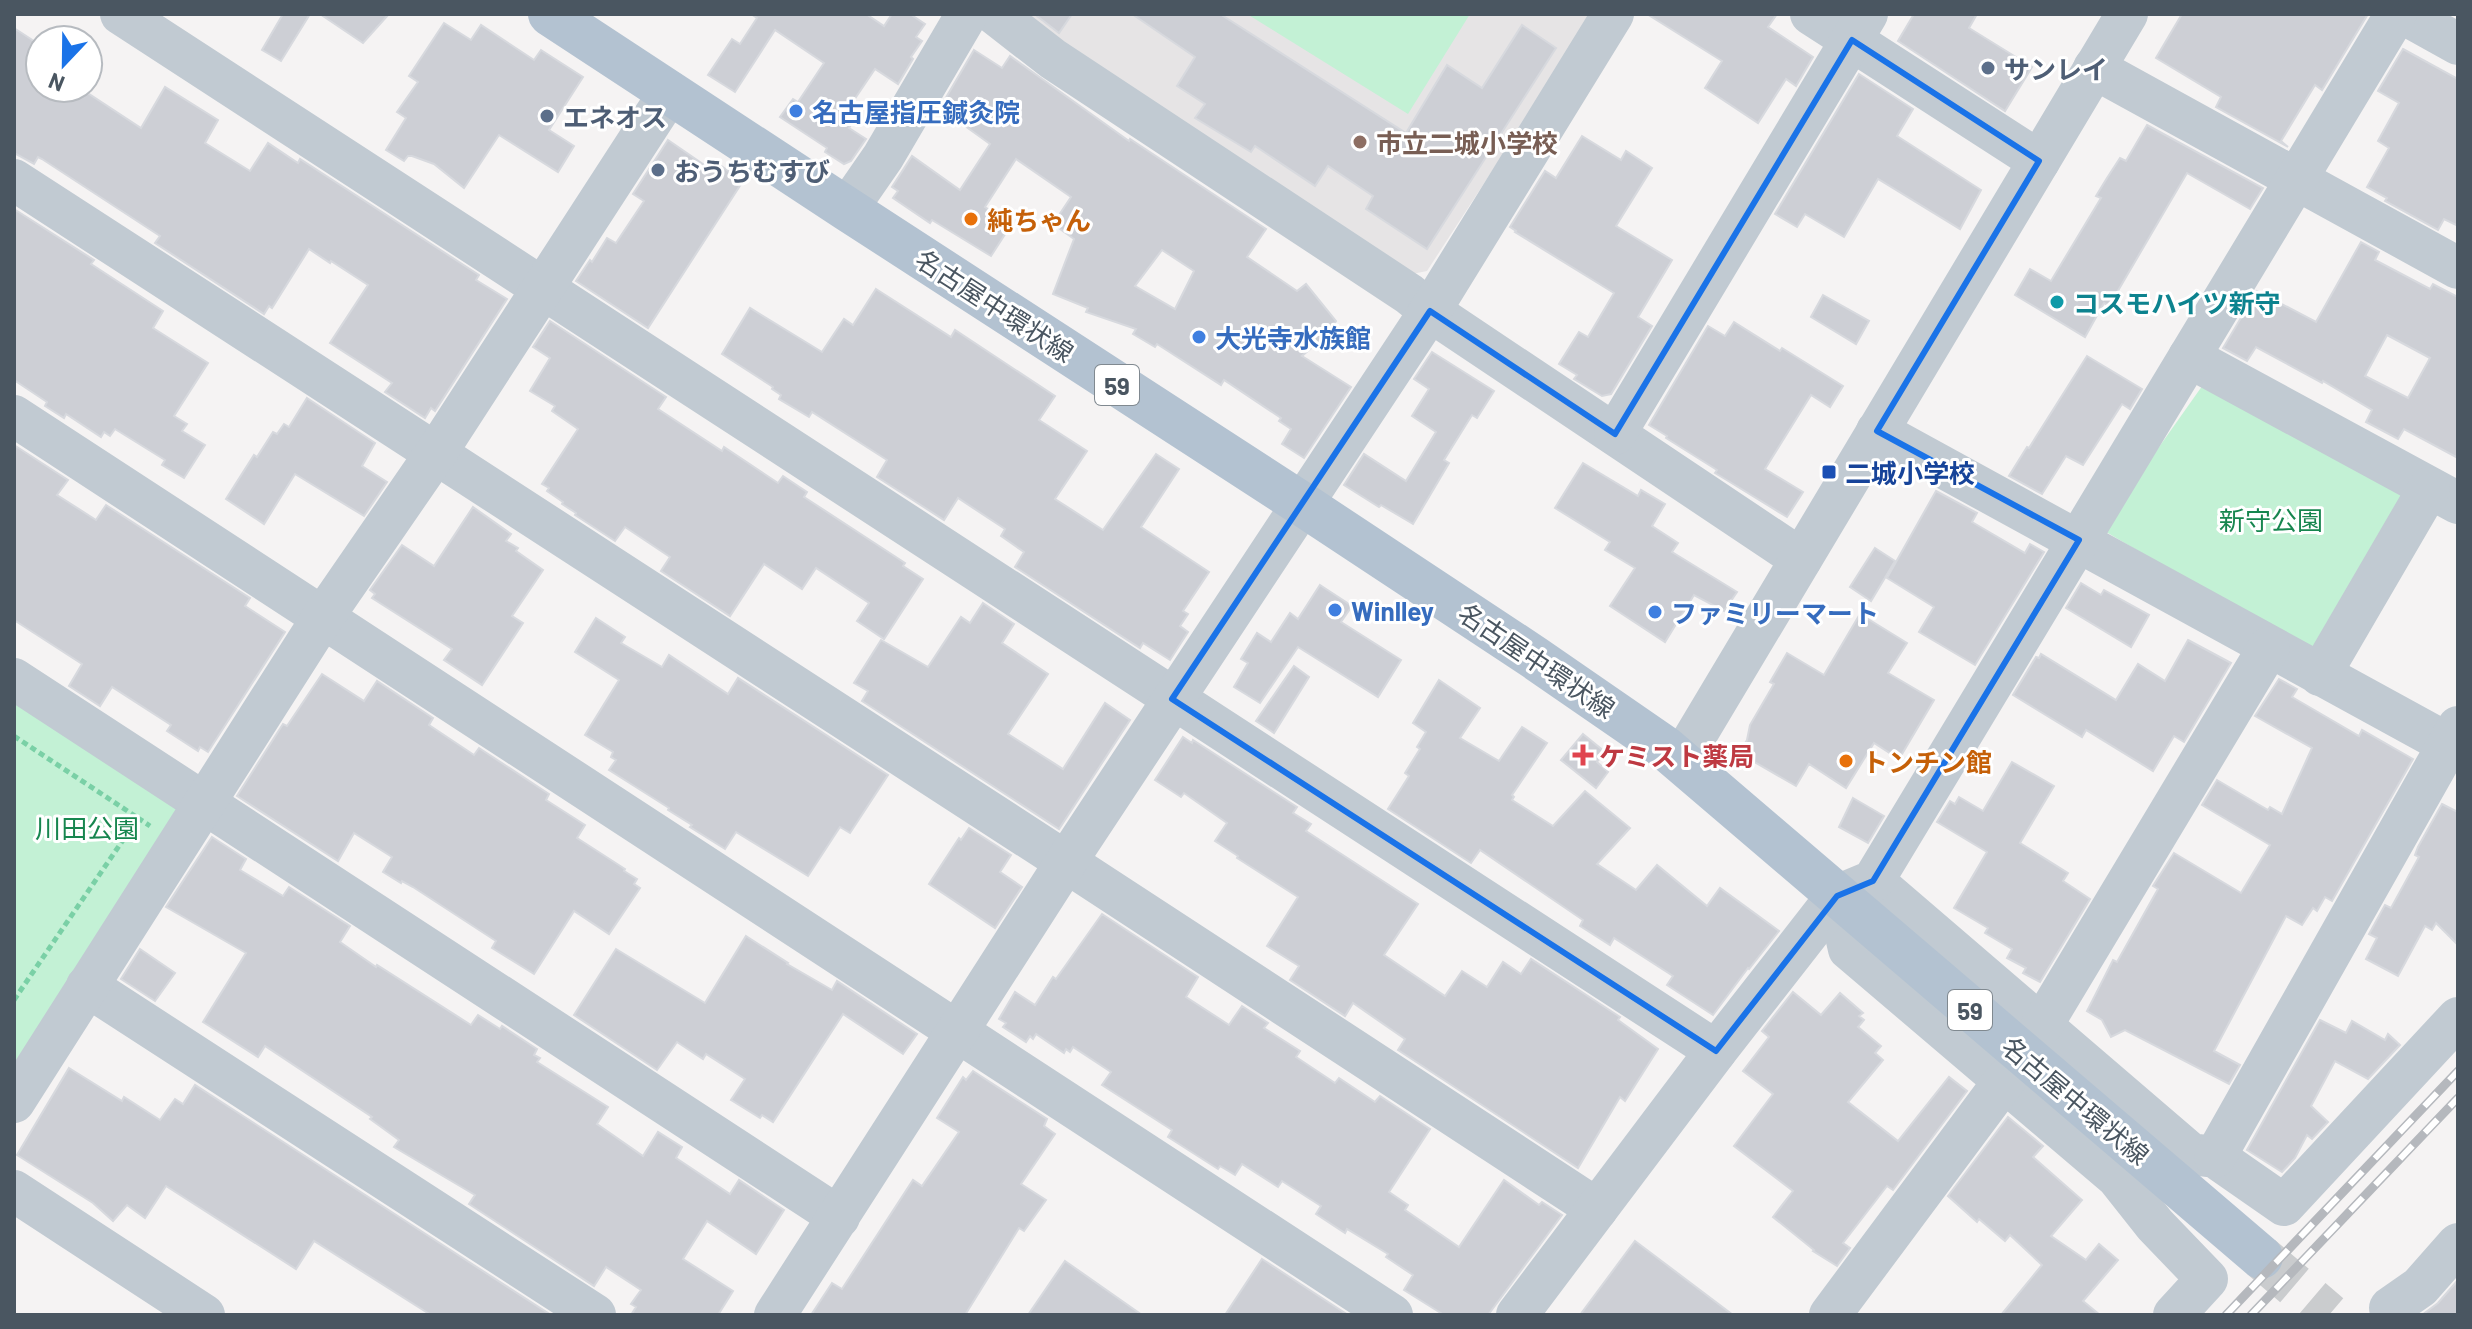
<svg xmlns="http://www.w3.org/2000/svg" width="2472" height="1329" font-family="Barlow,'Noto Sans JP',sans-serif">
	<style>
		.education { fill: #e6e4e5 }
		.green { fill: #c3f1d5 }
		.building { fill: #cdcfd5; stroke: #d7d9de; stroke-width: 2; fill-rule: evenodd }
		.lines { fill: none; stroke-linecap: round; stroke-linejoin: round }
		.major-tunnel { stroke: #caccce; stroke-width: 44; stroke-dasharray: 44 22; stroke-linecap: butt }
		.path { stroke: #7ad0a6; stroke-width: 5; stroke-dasharray: 6 4; stroke-linecap: butt }
		.minor { stroke: #c1cad2; stroke-width: 42 }
		.major { stroke: #b3c2d1; stroke-width: 44 }
		.rail-casing { stroke: #b5b8bd; stroke-width: 9 }
		.rail { stroke: #fff; stroke-width: 6; stroke-dasharray: 18; stroke-linecap: butt }
		.marked { fill: none; stroke: #1a73e8; stroke-width: 6; stroke-linejoin: round }
		.service-dot { fill: #5c6f8a; stroke: #fff; stroke-width: 3 }
		.shop-dot { fill: #3f7fe0; stroke: #fff; stroke-width: 3 }
		.education-dot { fill: #8d6e63; stroke: #fff; stroke-width: 3 }
		.food-dot { fill: #e8710a; stroke: #fff; stroke-width: 3 }
		.culture-dot { fill: #0f9aa8; stroke: #fff; stroke-width: 3 }
		.transit-dot { fill: #1a4fb4; stroke: #fff; stroke-width: 3 }
		.health-dot { fill: #e0444e; stroke: #fff; stroke-width: 3 }
		.labels { text-anchor: middle; dominant-baseline: central; stroke-width: 6; stroke-linejoin: round; paint-order: stroke }
		.shield { fill: #fff; stroke: #808990; stroke-width: 2 }
		.shield-label { font-size: 24px; font-weight: bold; fill: #4a5661 }
		.service-label { font-size: 26px; font-weight: bold; fill: #4e5e75; stroke: #fff; text-anchor: start }
		.shop-label { font-size: 26px; font-weight: bold; fill: #366cbe; stroke: #fff; text-anchor: start }
		.education-label { font-size: 26px; font-weight: bold; fill: #785e54; stroke: #fff; text-anchor: start }
		.food-label { font-size: 26px; font-weight: bold; fill: #c56008; stroke: #fff; text-anchor: start }
		.culture-label { font-size: 26px; font-weight: bold; fill: #0d838f; stroke: #fff; text-anchor: start }
		.street-label { font-size: 26px; fill: #4a5661; stroke: #fff }
		.transit-label { font-size: 26px; font-weight: bold; fill: #164399; stroke: #fff; text-anchor: start }
		.park-label { font-size: 26px; fill: #17864f; stroke: #fff }
		.health-label { font-size: 26px; font-weight: bold; fill: #be3a42; stroke: #fff; text-anchor: start }
	</style>
	<rect width="100%" height="100%" fill="#f5f3f3"/>
	<path class="education" d="M1012,14H1594L1427,271L1412,274Z"/>
	<g class="green">
		<path d="M1247,14H1470L1408,114Z"/>
		<path d="M2205,382L2414,491L2312,653L2101,529Z"/>
		<path d="M14,689L190,803L14,1064Z"/>
	</g>
	<g class="building">
		<path d="M283,14H310L281,61L262,50Z"/>
		<path d="M320,14H389L363,43Z"/>
		<path d="M751,14H866L884,26L892,14H910L925,24L916,37L922,41L911,57L913,59L898,84L875,69L848,109L857,115L849,128L866,139L851,161L844,164L825,152L827,148L780,117L793,99L798,102L824,63L775,30L735,92L708,75L732,39L740,44L757,18Z"/>
		<path d="M1038,14H1072L1059,33L1037,16Z"/>
		<path d="M1132,14H1220L1406,133L1447,65L1482,88L1522,25L1556,48L1427,249L1366,209L1373,196L1328,166L1315,186L1255,146L1251,152L1195,118L1205,104L1177,86L1195,57Z"/>
		<path d="M1647,14H1777L1768,27L1813,57L1796,86L1786,79L1758,123L1705,88L1722,61Z"/>
		<path d="M1914,14H1977L1969,28L2032,67L2005,111L1898,41Z"/>
		<path d="M2182,14H2368L2322,90L2315,85L2281,141L2288,147L2216,107L2221,97L2156,58Z"/>
		<path d="M444,23L471,40L481,25L534,60L541,50L583,77L549,130L574,146L558,172L499,135L464,188L434,164L412,156H408L404,161L386,150L406,118L397,112L418,82L409,76Z"/>
		<path d="M14,28L40,45V88H80L141,128L165,87L218,120L205,143L250,171L268,143L298,163L300,159L479,275L476,280L507,299L435,411L431,408L425,418L385,392L392,383L330,343L368,285L331,261L330,263L309,249L272,308L269,306L264,314L155,243L160,236L42,159L38,157L34,164L14,153Z"/>
		<path d="M2403,49L2458,79V226L2444,219L2438,230L2385,201L2387,198L2367,187L2389,148L2378,141L2399,103L2378,91Z"/>
		<path d="M974,50L1002,68L1010,56L1129,141L1130,139L1266,229L1247,257L1297,291L1306,284L1336,321L1333,326L1335,328L1302,356L1351,387L1304,458L1282,444L1291,429L1279,421L1281,418L1224,380L1221,385L1157,344L1155,347L1133,334L1136,329L1086,312L1088,308L1053,294L1074,239L1053,224L1071,197L1016,159L985,207L1011,225L991,256L932,220L930,223L893,198L898,191L892,187L912,156L960,190L990,144L965,126L967,123L964,122L968,116L944,101ZM1162,250L1194,271L1175,309L1135,286Z"/>
		<path d="M1859,74L1913,109L1897,136L1981,190L1960,229L1878,179L1844,237L1805,214L1797,227L1775,214Z"/>
		<path d="M2147,125L2263,188L2250,209L2187,173L2109,306L2104,303L2085,337L2015,295L2030,269L2051,281L2101,198L2096,196L2107,178L2120,158L2126,161Z"/>
		<path d="M1582,136L1621,160L1626,151L1652,168L1616,226L1672,260L1638,317L1652,326L1611,394L1602,396L1574,379L1577,375L1559,364L1579,332L1588,337L1614,293L1515,232L1516,231L1510,227L1545,171L1556,178Z"/>
		<path d="M668,140L716,173L721,166L743,181L648,328L576,281L590,260L592,262L607,238L616,243L644,201L633,194Z"/>
		<path d="M14,209L94,260L91,264L163,311L153,328L208,363L174,416L187,424L182,431L205,445L184,478L162,465L165,460L115,429L110,436L104,432L101,437L66,414L64,418L45,406L47,402L14,380Z"/>
		<path d="M2361,242L2379,252L2375,260L2430,289L2433,284L2458,297V458L2404,429L2398,439L2366,422L2372,410L2323,381L2322,383L2256,347L2247,361L2223,348L2257,291L2316,322ZM2387,335L2430,358L2408,398L2365,376Z"/>
		<path d="M876,289L951,337L955,330L1055,396L1039,420L1087,451L1055,499L1103,530L1156,454L1179,469L1141,527L1209,572L1183,611L1188,614L1180,626L1188,632L1170,660L1143,643L1140,648L1015,567L1024,552L1001,536L1005,529L958,498L944,520L877,477L887,460L812,412L809,417L779,399L781,395L772,389L773,387L722,354L750,308L822,352L844,319L853,325Z"/>
		<path d="M1823,295L1869,321L1856,344L1811,317Z"/>
		<path d="M550,321L666,397L658,409L722,451L724,447L778,483L783,476L807,492L804,497L905,563L903,566L923,579L884,639L857,621L869,603L816,568L802,589L764,564L730,616L661,571L670,557L625,527L615,541L575,515L576,513L562,504L563,502L547,491L549,488L542,484L578,429L552,411L555,406L530,391L550,358L533,347Z"/>
		<path d="M1734,322L1780,351L1782,348L1843,386L1830,407L1811,395L1765,469L1803,492L1787,517L1725,479L1715,473L1717,470L1666,438L1667,436L1649,425L1708,326L1725,336Z"/>
		<path d="M1432,352L1494,391L1477,418L1472,415L1444,460L1449,463L1413,524L1381,505L1379,507L1344,485L1364,454L1406,481L1436,432L1412,416L1429,389L1414,379Z"/>
		<path d="M2087,356L2142,389L2130,409L2122,404L2083,465L2066,456L2042,494L2009,476L2027,447L2029,448Z"/>
		<path d="M307,398L375,443L362,466L387,482L364,516L295,474L264,524L226,499L254,455L257,457L273,432L277,434L284,424L289,427Z"/>
		<path d="M14,445L68,480L57,495L96,520L106,505L250,598L245,606L285,632L208,752L200,747L198,751L167,731L171,725L112,687L100,706L69,686L82,664L14,620Z"/>
		<path d="M1583,463L1638,496L1641,490L1665,504L1652,526L1678,543L1672,552L1737,592L1724,611L1694,595L1665,642L1610,606L1635,568L1605,550L1610,542L1555,508Z"/>
		<path d="M1936,491L1977,513L1972,522L2025,553L2030,544L2044,552L1975,665L1919,632L1934,607L1887,578Z"/>
		<path d="M473,507L511,534L506,541L518,548L516,551L543,570L512,616L523,623L482,685L444,660L452,649L372,598L375,594L370,590L402,545L434,566Z"/>
		<path d="M1875,548L1895,561L1871,601L1850,587Z"/>
		<path d="M2081,583L2101,595L2104,590L2149,615L2131,647L2066,608Z"/>
		<path d="M1320,585L1352,606L1341,622L1401,660L1378,697L1298,647L1260,703L1234,687L1248,663L1241,659L1257,633L1271,642L1290,613L1298,619Z"/>
		<path d="M983,603L1014,624L1002,643L1048,674L1008,734L1063,769L1105,703L1130,720L1059,829L862,701L868,691L854,683L881,640L928,667L961,617L970,623Z"/>
		<path d="M1860,614L1907,643L1888,673L1934,700L1899,759L1874,743L1846,788L1809,764L1796,786L1751,760L1754,755L1742,748L1747,740L1750,725L1774,684L1770,682L1787,653L1824,675Z"/>
		<path d="M596,618L625,637L621,643L662,667L669,655L728,694L738,678L888,775L850,833L840,827L808,876L736,832L725,849L690,827L692,825L668,810L669,808L609,770L616,760L611,757L613,752L585,735L619,680L575,652Z"/>
		<path d="M2188,640L2231,663L2184,742L2174,736L2153,771L2086,730L2082,737L2013,695L2036,657L2039,658L2041,654L2116,700L2138,664L2165,681Z"/>
		<path d="M1294,666L1309,677L1274,733L1256,721Z"/>
		<path d="M322,674L364,701L377,681L433,718L429,725L474,755L479,748L549,794L546,800L585,825L577,838L625,869L624,871L637,879L634,884L640,888L609,934L574,911L534,974L492,948L496,941L413,887L402,881L401,883L383,872L392,857L354,833L338,861L237,796L283,724L287,726Z"/>
		<path d="M2279,679L2297,689L2292,697L2359,736L2362,730L2413,759L2332,901L2325,897L2317,911L2313,908L2302,925L2286,916L2214,1051L2240,1065L2229,1084L2125,1030L2111,1037L2102,1020L2087,1011L2113,960L2117,962L2158,889L2153,886L2174,853L2241,893L2270,845L2202,805L2217,780L2268,810L2270,807L2282,814L2312,748L2255,716Z"/>
		<path d="M1439,680L1480,708L1460,738L1499,761L1522,727L1547,743L1512,795L1514,797L1512,800L1553,826L1585,791L1630,828L1597,864L1636,890L1657,865L1707,906L1720,888L1779,931L1749,969L1748,968L1713,1015L1667,985L1673,976L1614,938L1610,945L1580,926L1583,920L1480,850L1471,863L1388,809L1409,776L1405,773L1420,749L1417,747L1426,732L1413,723Z"/>
		<path d="M1583,734L1605,752L1597,762L1608,772L1596,788L1561,760Z"/>
		<path d="M1183,737L1192,743L1193,740L1297,807L1293,813L1311,824L1306,831L1418,904L1384,955L1445,996L1462,971L1487,987L1503,962L1521,974L1531,959L1620,1017L1618,1020L1658,1049L1625,1101L1620,1097L1578,1168L1398,1050L1405,1039L1353,1003L1345,1016L1290,980L1299,966L1267,946L1298,897L1237,858L1238,856L1215,841L1227,823L1184,793L1181,797L1155,780Z"/>
		<path d="M2012,762L2054,786L2020,843L2068,873L2063,881L2090,899L2040,982L2023,973L2026,968L2007,958L2012,949L1985,933L1988,928L1954,908L1987,852L1937,822L1950,801L1955,804L1959,797L1983,811Z"/>
		<path d="M1853,798L1884,816L1868,843L1839,827Z"/>
		<path d="M2442,804L2458,812V945L2436,923L2432,930L2425,926L2398,976L2366,959L2377,938L2369,934L2385,905L2391,908L2419,857L2415,855L2418,847Z"/>
		<path d="M969,828L1011,855L1000,872L1022,887L995,928L929,884L959,838L961,840Z"/>
		<path d="M212,837L246,859L240,870L283,896L289,887L350,926L340,942L376,967L377,965L471,1025L478,1015L500,1029L502,1026L537,1049L534,1055L540,1058L537,1062L608,1107L597,1124L643,1156L658,1132L682,1147L676,1158L730,1194L739,1180L784,1210L756,1254L707,1221L683,1259L733,1291L718,1315H631L636,1307L631,1304L641,1290L606,1267L594,1286L469,1204L475,1195L394,1147L399,1140L370,1119L372,1117L265,1046L258,1057L203,1022L246,953L166,907Z"/>
		<path d="M1102,914L1198,977L1186,997L1229,1025L1242,1006L1268,1023L1264,1028L1300,1051L1296,1057L1335,1083L1339,1078L1375,1102L1380,1096L1430,1129L1389,1192L1408,1205L1405,1210L1459,1247L1504,1180L1539,1205L1542,1202L1562,1215L1488,1315H1444L1404,1290L1413,1275L1386,1257L1388,1254L1347,1229L1345,1233L1316,1214L1321,1206L1282,1181L1278,1187L1242,1164L1235,1175L1220,1166L1218,1169L1168,1137L1172,1130L1102,1085L1111,1072L1073,1047L1070,1052L1066,1049L1064,1053L1036,1034L1033,1039L1030,1036L1026,1042L1003,1027L1006,1023L999,1019L1015,992L1035,1005L1053,977L1056,979Z"/>
		<path d="M746,936L788,963L787,964L832,990L837,981L917,1034L903,1054L843,1014L773,1122L762,1115L760,1118L731,1100L745,1079L706,1054L703,1059L677,1042L657,1070L574,1015L616,949L705,1003Z"/>
		<path d="M140,949L175,973L155,1001L121,979Z"/>
		<path d="M1793,992L1821,1015L1840,993L1863,1013L1859,1016L1864,1020L1858,1027L1881,1046L1875,1053L1883,1060L1848,1102L1898,1141L1949,1077L1967,1091L1893,1190L1887,1186L1843,1243L1850,1248L1837,1266L1813,1251L1814,1250L1773,1217L1793,1191L1734,1146L1773,1094L1743,1071L1769,1037L1762,1031Z"/>
		<path d="M2320,1020L2346,1033L2352,1021L2385,1040L2388,1034L2400,1045L2368,1079L2335,1061L2311,1106L2328,1122L2312,1139L2307,1135L2295,1158L2282,1172L2247,1150Z"/>
		<path d="M69,1068L122,1101L124,1097L160,1120L175,1099L183,1104L195,1085L551,1315H431L314,1241L296,1269L166,1186L145,1218L127,1205L113,1221L93,1203L17,1155Z"/>
		<path d="M973,1071L1047,1119L1044,1126L1055,1134L1021,1184L1046,1200L1024,1231L1019,1228L965,1315H811L832,1283L842,1289L913,1180L922,1186L959,1132L937,1118L963,1077L966,1080Z"/>
		<path d="M2008,1117L2043,1146L2033,1157L2082,1200L2051,1236L2086,1260L2099,1244L2118,1260L2083,1301L2100,1315H2001L2042,1265L2010,1235L2005,1241L1979,1219L1977,1222L1948,1196Z"/>
		<path d="M1635,1241L1733,1315H1580Z"/>
		<path d="M1262,1259L1348,1315H1225Z"/>
		<path d="M1065,1261L1142,1315H1028Z"/>
		<path d="M2458,1280V1315H2422L2438,1303Z"/>
	</g>
	<g class="lines">
		<path class="major-tunnel" d="M2261,1257L2329,1315"/>
		<g class="path">
			<path d="M14,736L138,818"/>
			<path d="M14,1000L138,818L150,826"/>
		</g>
		<g class="minor">
			<path d="M121,14L1716,1051"/>
			<path d="M995,14L1053,59L1409,294L1430,311L1801,559"/>
			<path d="M1811,14L2039,161"/>
			<path d="M2404,14L2458,44"/>
			<path d="M2094,68L2458,268"/>
			<path d="M14,180L1066,862L1597,1209"/>
			<path d="M847,209L883,157L967,14"/>
			<path d="M2189,357L2458,503"/>
			<path d="M14,416L1392,1315"/>
			<path d="M1877,431L2448,744"/>
			<path d="M1615,434L1867,14"/>
			<path d="M2320,675L2429,488"/>
			<path d="M14,679L839,1217"/>
			<path d="M1681,760L2127,14"/>
			<path d="M1873,881L2191,1154L2215,1157L2284,1205L2458,1018"/>
			<path d="M1837,896L1849,949L2117,1177L2155,1225L2207,1279L2174,1315"/>
			<path d="M87,986L595,1315"/>
			<path d="M2042,1025L2269,647"/>
			<path d="M14,1102L323,617L436,453L670,92"/>
			<path d="M2215,1157L2458,727"/>
			<path d="M14,1191L204,1315"/>
			<path d="M775,1315L1066,862L1430,311L1613,14"/>
			<path d="M1517,1315L1716,1051L1837,896L1873,881L2396,14"/>
			<path d="M1830,1315L2005,1080"/>
			<path d="M2397,1315L2390,1308L2420,1287L2458,1244"/>
		</g>
		<path class="major" d="M550,14L847,209L1302,504L1535,658L1664,747L2261,1257"/>
		<g class="rail-casing">
			<g id="rail">
				<path d="M2226,1315L2458,1071"/>
				<path d="M2251,1315L2458,1098"/>
			</g>
		</g>
		<use href="#rail" class="rail"/>
	</g>
	<path class="marked" d="M1852,40L2039,161L1877,431L2079,540L1873,881L1837,896L1716,1051L1172,699L1430,311L1615,434Z"/>
	<g class="service-dot">
		<circle cx="1988" cy="68" r="8"/>
		<circle cx="547" cy="116" r="8"/>
		<circle cx="658" cy="170" r="8"/>
	</g>
	<g class="shop-dot">
		<circle cx="796" cy="111" r="8"/>
		<circle cx="1199" cy="337" r="8"/>
		<circle cx="1335" cy="610" r="8"/>
		<circle cx="1655" cy="612" r="8"/>
	</g>
	<circle class="education-dot" cx="1360" cy="142" r="8"/>
	<g class="food-dot">
		<circle cx="971" cy="219" r="8"/>
		<circle cx="1846" cy="761" r="8"/>
	</g>
	<circle class="culture-dot" cx="2057" cy="302" r="8"/>
	<rect class="transit-dot" x="1821" y="464" width="16" height="16" rx="4"/>
	<path class="health-dot" d="M1579 743h8v8h8v8h-8v8h-8v-8h-8v-8h8z"/>
	<g class="labels">
		<g class="shield">
			<rect x="1095" y="365" width="44" height="40" rx="6"/>
			<rect x="1948" y="990" width="44" height="40" rx="6"/>
		</g>
		<g class="shield-label">
			<text x="1117" y="385">59</text>
			<text x="1970" y="1010">59</text>
		</g>
		<g class="service-label">
			<text x="2004" y="68">サンレイ</text>
			<text x="563" y="116">エネオス</text>
			<text x="674" y="170">おうちむすび</text>
		</g>
		<g class="shop-label">
			<text x="812" y="111">名古屋指圧鍼灸院</text>
			<text x="1215" y="337">大光寺水族館</text>
			<text x="1351" y="610">Winlley</text>
			<text x="1671" y="612">ファミリーマート</text>
		</g>
		<g class="education-label">
			<text x="1376" y="142">市立二城小学校</text>
		</g>
		<g class="food-label">
			<text x="987" y="219">純ちゃん</text>
			<text x="1862" y="761">トンチン館</text>
		</g>
		<g class="culture-label">
			<text x="2073" y="302">コスモハイツ新守</text>
		</g>
		<g class="street-label">
			<text transform="translate(995 305) rotate(33)">名古屋中環状線</text>
			<text transform="translate(1537 660) rotate(34)">名古屋中環状線</text>
			<text transform="translate(2076 1100) rotate(40)">名古屋中環状線</text>
		</g>
		<g class="transit-label">
			<text x="1845" y="472">二城小学校</text>
		</g>
		<g class="park-label">
			<text x="2271" y="519">新守公園</text>
			<text x="87" y="827">川田公園</text>
		</g>
		<g class="health-label">
			<text x="1599" y="755">ケミスト薬局</text>
		</g>
	</g>
	<rect width="2472" height="1329" fill="none" stroke="#4a5661" stroke-width="32"/>
	<g transform="translate(64 64) rotate(202)"><circle r="38" fill="#ffffff" stroke="#b7bbc0" stroke-width="2"/>
	<path d="M0-6L14 30L0 20L-14 30Z" fill="#1a73e8"/>
	<text y="-12" font-size="22" font-weight="bold" text-anchor="middle" fill="#4a5661">N</text>
	</g>
</svg>
